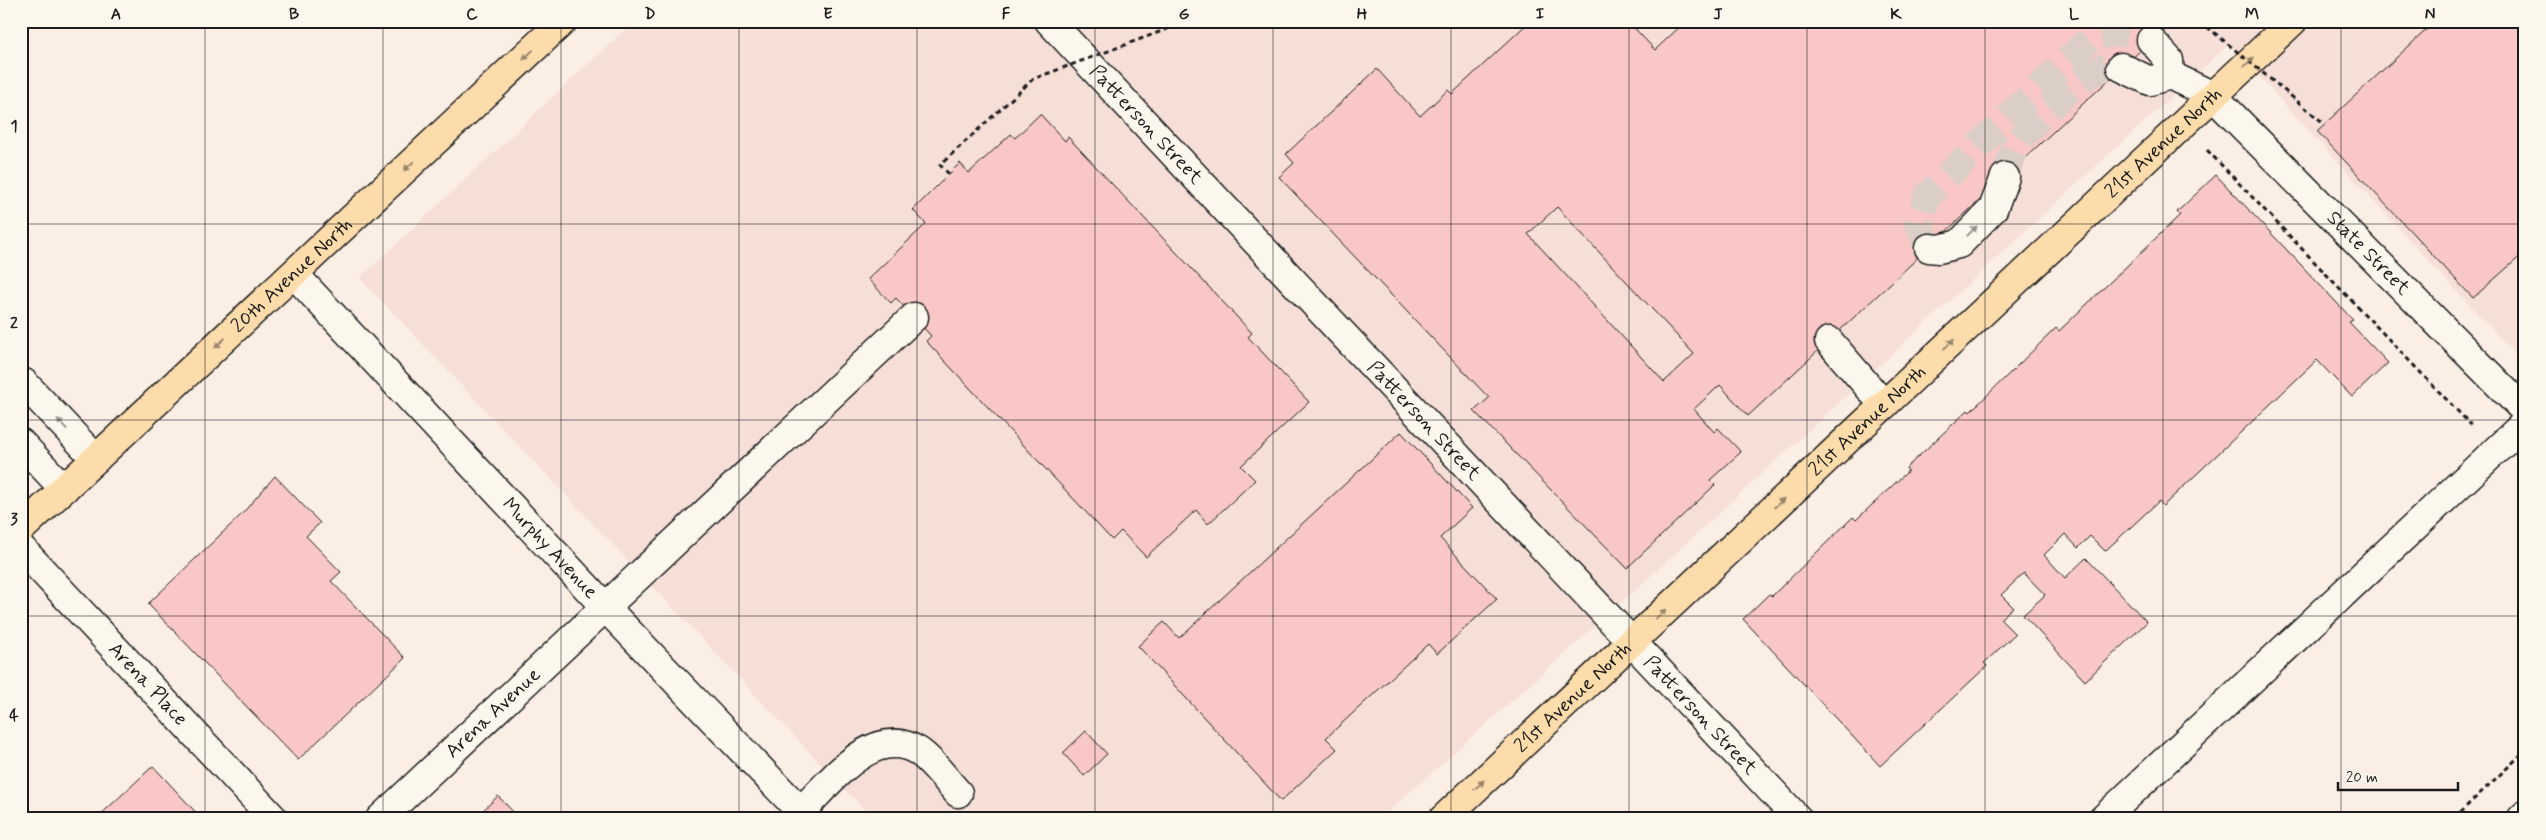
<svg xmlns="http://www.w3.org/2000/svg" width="2546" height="840" font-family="Mynerve,sans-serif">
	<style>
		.built { fill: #f6dfd7 }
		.building { fill: #f9c8c6; stroke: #1c1c1c; fill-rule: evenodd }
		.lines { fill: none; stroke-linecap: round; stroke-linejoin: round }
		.minor-tunnel { stroke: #dacec6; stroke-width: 28; stroke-dasharray: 28 14; stroke-linecap: butt }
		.minor-casing { stroke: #1c1c1c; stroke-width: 31 }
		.major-casing { stroke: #1c1c1c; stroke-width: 31 }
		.path { stroke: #1c1c1c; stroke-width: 3; stroke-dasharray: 5 4; stroke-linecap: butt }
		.minor { stroke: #fbf7ec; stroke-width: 28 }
		.major { stroke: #fddcac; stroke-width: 28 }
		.path-bridge { stroke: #1c1c1c; stroke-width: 3; stroke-dasharray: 5 4; stroke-linecap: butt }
		.oneway { fill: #98866b }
		.oneway2 { fill: #97948e }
		.grid { fill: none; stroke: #1c1c1c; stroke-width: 1; stroke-opacity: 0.55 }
		.labels { text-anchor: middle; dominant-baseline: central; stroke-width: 5; stroke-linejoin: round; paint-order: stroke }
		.street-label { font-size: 20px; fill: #1c1c1c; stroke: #fbf7ec }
		.neatline { fill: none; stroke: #1c1c1c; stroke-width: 2 }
		.grid-label { font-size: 16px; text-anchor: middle; font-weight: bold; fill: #1c1c1c }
	</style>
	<rect width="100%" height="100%" fill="#fbeee4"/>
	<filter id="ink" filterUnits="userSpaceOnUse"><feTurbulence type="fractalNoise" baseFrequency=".02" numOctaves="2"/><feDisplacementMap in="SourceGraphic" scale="10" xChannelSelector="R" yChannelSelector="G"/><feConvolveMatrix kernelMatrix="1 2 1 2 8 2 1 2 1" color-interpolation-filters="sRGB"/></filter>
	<g filter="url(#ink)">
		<path class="built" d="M634,21H2525V365L2229,44L1632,593L1380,819H873L360,278Z"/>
		<g class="building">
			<path d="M1530,21H1628L1655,50L1686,21H2172L1748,416L1720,385L1694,409L1714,432L1718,428L1741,452L1710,480L1715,485L1627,568L1474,411L1489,398L1279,177L1294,163L1286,154L1377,69L1420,116L1448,90L1452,94ZM1557,207L1694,354L1664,382L1528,234Z"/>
			<path d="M2436,21H2525V252L2473,298L2317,131Z"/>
			<path d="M1040,114L1065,141L1068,137L1252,333L1248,337L1309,402L1241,466L1255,480L1208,524L1196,510L1146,557L1121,531L1112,540L926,341L931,336L896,298L891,303L868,279L926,224L913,210L960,163L969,173L1011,134L1015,138Z"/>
			<path d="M2216,175L2353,320L2349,322L2388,363L2352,397L2317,360L2163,506L2159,501L2105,551L2090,536L2078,548L2065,534L2044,555L2065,578L2086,558L2147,622L2085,681L2023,615L2045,595L2024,573L2001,595L2013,607L2000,619L2015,634L1984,663L1987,666L1880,766L1743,619L1769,594L1772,596L1853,517L1856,520L1908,471L1906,468L1968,410L1970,412L2056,328L2059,331L2180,215L2177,212Z"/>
			<path d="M1401,432L1472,508L1440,538L1497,599L1437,654L1428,644L1326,738L1337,749L1281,801L1138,646L1164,622L1179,638Z"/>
			<path d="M275,476L320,523L306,536L341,572L331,581L405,658L298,760L148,604L241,515Z"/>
			<path d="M1086,731L1107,754L1084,776L1063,753Z"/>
			<path d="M153,766L202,819H96Z"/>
			<path d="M498,796L520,819H474Z"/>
		</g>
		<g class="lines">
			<g class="minor-tunnel">
				<path d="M2005,177C2009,162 2014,147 2024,135C2038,117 2098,55 2121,67"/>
				<path d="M1929,248L1918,224L1928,195L2093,36L2122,32L2151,40"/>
			</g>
			<g class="minor-casing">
				<g id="minor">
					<path id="s1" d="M1049,21L1798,819"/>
					<path d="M2151,40L2169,60L2170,75"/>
					<path id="s2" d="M2121,67L2150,81L2170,75L2213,96L2525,411"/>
					<path d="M1929,248L1939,249L1959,244L1993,209L2005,177"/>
					<path id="s3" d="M294,274L606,608L808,819"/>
					<path d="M1829,341L1884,405"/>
					<path d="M24,383L96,459"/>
					<path d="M21,443L64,489"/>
					<path id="s4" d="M21,548L274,819"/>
					<path d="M801,811C830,783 873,723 918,751C933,761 946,780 958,793"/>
					<path id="s5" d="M380,819L914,317"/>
					<path d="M2103,819L2525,423"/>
					<path d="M2521,819L2525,815"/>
				</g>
			</g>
			<g class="major-casing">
				<g id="major">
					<path id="s6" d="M21,529L563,21"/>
					<path id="s7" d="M1443,819L2293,21"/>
				</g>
			</g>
			<g class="path">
				<path d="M2207,150L2471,425"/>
				<path d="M2518,475L2525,482"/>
				<path d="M2453,819L2525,751"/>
			</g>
			<use href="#minor" class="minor"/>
			<use href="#major" class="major"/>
			<g class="path-bridge">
				<path d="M2200,21L2325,124"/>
				<path d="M949,174L940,165L1033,79L1189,21"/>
			</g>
		</g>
		<defs><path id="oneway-solid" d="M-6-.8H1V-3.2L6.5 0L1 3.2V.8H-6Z" transform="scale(1.25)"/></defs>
		<g class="oneway">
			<use href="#oneway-solid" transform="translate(528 55) rotate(137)"/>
			<use href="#oneway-solid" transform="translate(2249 62) rotate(-43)"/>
			<use href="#oneway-solid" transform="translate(409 166) rotate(137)"/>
			<use href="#oneway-solid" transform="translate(220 343) rotate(137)"/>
			<use href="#oneway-solid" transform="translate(1949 344) rotate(-43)"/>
			<use href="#oneway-solid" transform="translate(1779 503) rotate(-43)"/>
			<use href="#oneway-solid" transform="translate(1661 614) rotate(-43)"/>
			<use href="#oneway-solid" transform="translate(1479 785) rotate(-43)"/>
		</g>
		<g class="oneway2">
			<use href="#oneway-solid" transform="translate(1972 231) rotate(-45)"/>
			<use href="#oneway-solid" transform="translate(62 424) rotate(-133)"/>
		</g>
	</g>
	<path class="grid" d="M205,21V819M383,21V819M561,21V819M739,21V819M917,21V819M1095,21V819M1273,21V819M1451,21V819M1629,21V819M1807,21V819M1985,21V819M2163,21V819M2341,21V819M21,224H2525M21,420H2525M21,616H2525"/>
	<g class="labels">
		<g class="street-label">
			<text stroke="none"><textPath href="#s1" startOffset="142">Patterson Street</textPath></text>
			<text stroke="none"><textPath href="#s7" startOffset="988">21st Avenue North</textPath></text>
			<text stroke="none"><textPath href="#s2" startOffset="322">State Street</textPath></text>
			<text stroke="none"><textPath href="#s6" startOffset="371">20th Avenue North</textPath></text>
			<text stroke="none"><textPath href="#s1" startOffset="548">Patterson Street</textPath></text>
			<text stroke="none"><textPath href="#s7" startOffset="582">21st Avenue North</textPath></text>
			<text stroke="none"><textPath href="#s3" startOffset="375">Murphy Avenue</textPath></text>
			<text stroke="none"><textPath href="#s4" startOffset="186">Arena Place</textPath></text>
			<text stroke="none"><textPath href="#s7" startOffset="178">21st Avenue North</textPath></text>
			<text stroke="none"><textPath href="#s5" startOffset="155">Arena Avenue</textPath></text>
			<text stroke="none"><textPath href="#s1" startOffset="952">Patterson Street</textPath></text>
		</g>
	</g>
	<rect width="2546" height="840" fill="none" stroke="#fbf7ec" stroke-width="55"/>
	<path d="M2338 782v8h120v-8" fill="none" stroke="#1c1c1c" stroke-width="2.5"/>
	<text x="2346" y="782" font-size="15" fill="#1c1c1c" stroke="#fbf7ec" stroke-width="4" paint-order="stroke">20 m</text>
	<rect x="28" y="28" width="2490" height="784" class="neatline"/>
	<g class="grid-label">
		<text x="116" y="19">A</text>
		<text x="294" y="19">B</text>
		<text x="472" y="19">C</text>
		<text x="650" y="19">D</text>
		<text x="828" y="19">E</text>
		<text x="1006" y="19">F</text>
		<text x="1184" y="19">G</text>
		<text x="1362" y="19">H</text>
		<text x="1540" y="19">I</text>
		<text x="1718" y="19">J</text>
		<text x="1896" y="19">K</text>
		<text x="2074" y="19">L</text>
		<text x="2252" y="19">M</text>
		<text x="2430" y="19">N</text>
		<text x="14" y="131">1</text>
		<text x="14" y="328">2</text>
		<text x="14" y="524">3</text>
		<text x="14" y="720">4</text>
	</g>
</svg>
